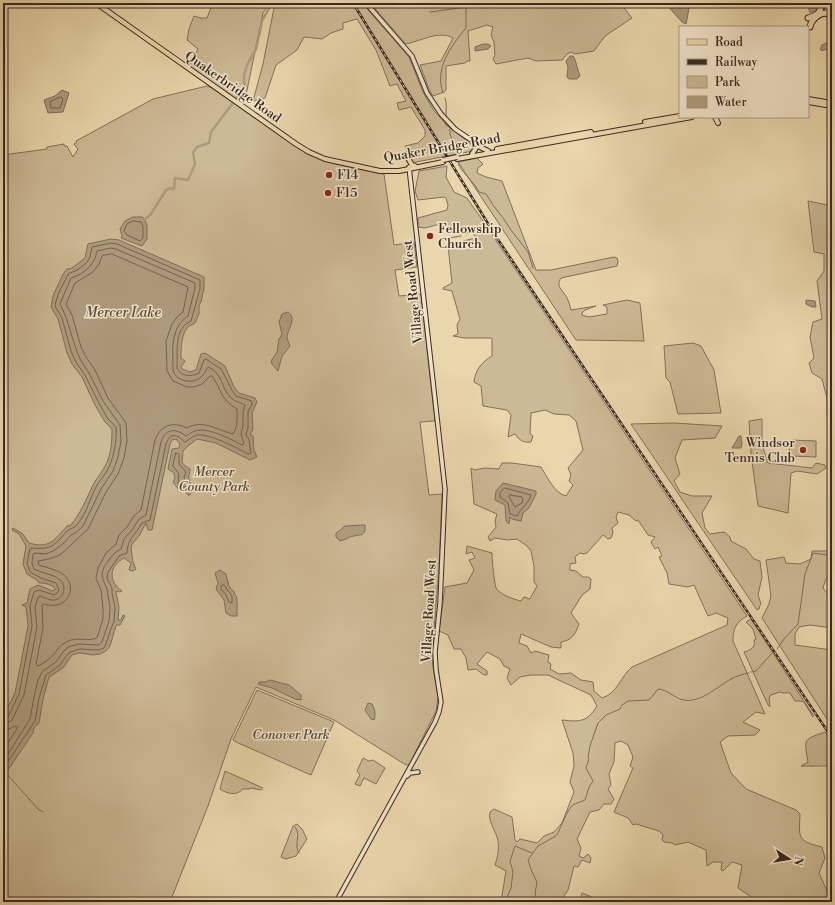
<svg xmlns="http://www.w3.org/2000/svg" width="835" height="905" font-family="'Libre Bodoni',serif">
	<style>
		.green { fill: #ccb995; stroke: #82715c; fill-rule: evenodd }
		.water { fill: #ae9b7d; stroke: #7f6d59 }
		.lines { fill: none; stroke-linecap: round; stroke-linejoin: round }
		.shore { stroke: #746250; stroke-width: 1 }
		.stream { stroke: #7f6d59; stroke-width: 1 }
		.river { stroke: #ae9b7d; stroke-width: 2.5 }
		.secondary-casing { stroke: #392922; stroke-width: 5.5 }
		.primary-casing { stroke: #392922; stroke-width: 6 }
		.highway-casing { stroke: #392922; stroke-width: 7 }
		.secondary { stroke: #f1e4c9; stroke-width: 3.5 }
		.primary { stroke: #ead6ac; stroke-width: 4 }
		.highway { stroke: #ead6ac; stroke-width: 5 }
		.rail-casing { stroke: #392922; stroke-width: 2.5 }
		.rail { stroke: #f1e4c9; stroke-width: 1; stroke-dasharray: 3; stroke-linecap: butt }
		.primary-bridge-casing { stroke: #392922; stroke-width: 6; stroke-linecap: butt }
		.primary-bridge { stroke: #ead6ac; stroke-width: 4 }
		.poi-dot { fill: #8f2418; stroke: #f1e4c9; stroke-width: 1.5 }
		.labels { text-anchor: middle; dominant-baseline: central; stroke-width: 3; stroke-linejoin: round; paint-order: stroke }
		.street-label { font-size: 13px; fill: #392922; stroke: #f1e4c9 }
		.poi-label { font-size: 13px; fill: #392922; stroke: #f1e4c9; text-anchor: start }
		.park-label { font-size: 13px; font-style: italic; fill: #564639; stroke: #f1e4c9 }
		.water-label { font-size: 14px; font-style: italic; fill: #5c4b3d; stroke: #f1e4c9 }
	</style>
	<rect width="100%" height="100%" fill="#ead6ac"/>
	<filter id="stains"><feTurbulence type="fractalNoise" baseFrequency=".005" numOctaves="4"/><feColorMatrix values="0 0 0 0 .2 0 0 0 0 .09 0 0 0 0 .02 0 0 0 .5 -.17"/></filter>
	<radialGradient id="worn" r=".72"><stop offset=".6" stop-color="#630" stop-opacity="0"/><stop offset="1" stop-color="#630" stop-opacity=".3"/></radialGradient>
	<g class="green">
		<path d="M207,3H270L263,13L246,95L242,93L237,99L189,66L198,49L187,40L189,29L194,16L201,18H207L212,5Z"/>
		<path d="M275,3H362L409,57L423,92L434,111L449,127L471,144L473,151L411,163L405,146L418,143L425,136V130L411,107L399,110L397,103L406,101L397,84L390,86L376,50L357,19L343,23V29L331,33L322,39L304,37L297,50L276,65L265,98L253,101L263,64Z"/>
		<path d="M370,3H623L624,8L632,18L605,36L594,51L575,54L571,52L567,54L562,60L536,61L528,58L496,64L493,59L495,55L494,42L491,35L493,27L487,25L468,31L470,61H467L465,63L446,66V90L444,92L433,96L429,89L420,65L441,61L453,38C440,30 420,41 406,44Z"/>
		<path d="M207,86L212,88L306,153C331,165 358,169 384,174L394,245L414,242L417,267L395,270L399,296L421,294L435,421L420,422L429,495L442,494L439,568L432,655L433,667L438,697L436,711L410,763L408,765H406L334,720L256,687L231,739L208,806L170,902H3V155L47,149V147L64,144V146H67L73,157L78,149L74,144L77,142L76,141L153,99Z"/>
		<path d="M477,158L483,164L478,168L477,173L486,177L502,181L536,270H551L614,257L617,258L618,262L617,266L561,278C555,287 564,291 567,298C569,302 570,306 571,310L596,306L585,310L582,313V315L589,317L607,314V307L603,305L627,300L640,303L644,341L576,340L458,162Z"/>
		<path d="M447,166L446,177L454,192L467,198L481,218L747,616C736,622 733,629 733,641L765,714L756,712L743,722L760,730L755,735L728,736L720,742L731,773L746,789L796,810L800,814C799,838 797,841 822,847L825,858L819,873L832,902H753V898L738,888L742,865L732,862L723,871L721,870L722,862H713L707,866L706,850L688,842L675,845L672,843L664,842L662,839L663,835L659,831L636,824L633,825L628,818L614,812L633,768L630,766L633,757L628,745L621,741L615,743L614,762L609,774L611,785L608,789L614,799L611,804H604L599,810L590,812L577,839L581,848L579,856L583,858L588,854L591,858L590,863L582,860L578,867L574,866L568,890L560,902H501L506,871L495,865C498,856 500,846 497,837C494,828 488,821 490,812L494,809L512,817L515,840L517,842L520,839L537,843L544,836L554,832L562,823L574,792L570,782L574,766L573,753L562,720C580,722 587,722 597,706L591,695L548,675H531L520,677L511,685L507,678L510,669L504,666L500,659L487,652L477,664L487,671V675H484L476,669L468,670L466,658L461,649H454L448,635L439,631L445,587L467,583L474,570L469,560L475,558L472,552L466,554L467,546L492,553C492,562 494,579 496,588C499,594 515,600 521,601L524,597L530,599L537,586L534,582V566L531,551L527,546L517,539L508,540L495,538L490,541L488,537L496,527L495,521L497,514L474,504L471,468L474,470L485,468L499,469L502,463H512L541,467C546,475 555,494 566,496L573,485L569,481L571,475L568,468L583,450L576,421L569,415L554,414L545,410L531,413L530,434L533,436L531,442C523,443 519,440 515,434L508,437L511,415L507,410L483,406L481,386L474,382C475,370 482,362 492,356V338H464L453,336L458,334L457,325L460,319L452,291L443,289V288L452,283L448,245L475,238L473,232L459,234L451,232V228H445L440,224L425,228L418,227V218L447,210L448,205L446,198L444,197L418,200L415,191L419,171ZM618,512L629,515L636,521L638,520L648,535L655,537L651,542L655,549L658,547L662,556L659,557L667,573L669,584L688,587L694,585L708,616L716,613L728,618L727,625L632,667C620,677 618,693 602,698L594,691L593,682L581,680L571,673L559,674L550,669L551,664L548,662L549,655L535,651L531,653L527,646L519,643L521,634L551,647L561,648V642C572,640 575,635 579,624L571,613L582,595L590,589L591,579L588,577H583L576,571L570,570V564L576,563L575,557L580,553L584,554L587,553L603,535L608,539L611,538L613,533L612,528L618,523L616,517Z"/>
		<path d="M808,201L832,206V417H827V398L822,379L812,373L809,363L814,358L810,337L813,322L822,319L817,281L824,271V254L814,252Z"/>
		<path d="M693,343L701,346L714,370L721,413L678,414L670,382L666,378L664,346Z"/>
		<path d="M762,419V445L768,463L812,468L816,463L825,465L826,468L817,474L797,471L791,473L788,513L758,506L751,454L749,421Z"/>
		<path d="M674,423L722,426L715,438L682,440L675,458L680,474L674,481L680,492L692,496H712L702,513L705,528L710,534L724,532L730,537L731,541L746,549L754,559L760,561L762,577L758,595L761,604L759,607L760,608L757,610L631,424Z"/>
		<path d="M791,440L816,441V457L791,456L789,448Z"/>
		<path d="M832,547V578L826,579L823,588L831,598V587L832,586V628L810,625L799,627L795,634V645L832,650V727L762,618L769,604L771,596L766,560L784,557L786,563L800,564L811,559L812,551H825Z"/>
		<path d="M751,619L813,715V717L804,702L801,701H795L790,693C786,692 784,694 780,692L771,695L769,698L770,707L768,705L744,652C750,650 756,648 754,640L756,639L753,629L746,622Z"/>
		<path d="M257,690L334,722L311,775L236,742L233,740Z"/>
		<path d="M825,732L832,741V766H801L808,762C804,738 803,740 825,732Z"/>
		<path d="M363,758L369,761L373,760L385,768L376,784L364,778L360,786L355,784L360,775L357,771Z"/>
		<path d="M225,771L263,788L261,790L251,788L249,789H243C237,796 227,794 220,789Z"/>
		<path d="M297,824L302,829L307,839L296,856L286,859L281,857L293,826Z"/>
		<path d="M582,893L604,902H594L581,897Z"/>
	</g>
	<g class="water">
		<path d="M665,3H690L686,24L682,22Z"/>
		<path d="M807,3H817L819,9L810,13Z"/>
		<path d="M830,41L832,43V47L822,51L820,49L822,45Z"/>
		<path d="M483,44H488L491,46L488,49L475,51V47Z"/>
		<path d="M570,56H573C577,62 577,69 580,76L577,79H569L567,77L568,67L566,61Z"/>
		<path d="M62,90L69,93L63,112L48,113L44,100L55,96Z"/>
		<path d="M133,217H142L145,219L147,226V239L142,246L121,238L122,236L120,229L125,221Z"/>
		<path d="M111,239L119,240L204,277V288L201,302L199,305V314L195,323C193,325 191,325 189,326C181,333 181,349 181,358L185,361L181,367L182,369L190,372L196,370L201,354L205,353L225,366L234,387L239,393L255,398L257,402L252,413L253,430L250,434L253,436L254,450L257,457L250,460L216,443L197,439L188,446L183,451L182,462L184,465L190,469C190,473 188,476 189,479C190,484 193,489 190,495H188L184,491H180L173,482L175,478L174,473L168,469L172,449L179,448L180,444L176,439L172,440L170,444L152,530H148L146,523L139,536L132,544L131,549L133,562L136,569L133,571L129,570L131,563L124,558C109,566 108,581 122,591L120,592L116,591V592L119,607L118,620H121L123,615L125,616L120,625H117L116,626L110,646L106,651L100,654L93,655L79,653L72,655L63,668L49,677L43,699L39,723L34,728L33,733L10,767L7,771L3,773V717L15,693L28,626L26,607L22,605L27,603L30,589L38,585L53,591L55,589C52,584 44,583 39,583L37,580L27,574L23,564L26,546L19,534L12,530L13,528L23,534L29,543C50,549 54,540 67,526L71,525C80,514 86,500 92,487C95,480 100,475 104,468C111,457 112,442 112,429L105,422L95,405L82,377L72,364L67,353L58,319L51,307L53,296L63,274L67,269L72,268L85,258L88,244Z"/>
		<path d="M806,300L815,301L816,307H812L806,304Z"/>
		<path d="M288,312C297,318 288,329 287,337C287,340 289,343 290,346L282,356L278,371L272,364L271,361L277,352L279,339L282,334L279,322L282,314Z"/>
		<path d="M739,436H741L742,444L741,448H732Z"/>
		<path d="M503,483L536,491V494L529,508L523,513L521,521L512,519L510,517L509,524L506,521L505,505L495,500L496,491Z"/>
		<path d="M363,525H365C366,538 358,534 350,537C346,539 344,540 340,541L336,537V533L338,532L345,526Z"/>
		<path d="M220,570L226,574L229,586L234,592L237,598V616H231L226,613L224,600L216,589L218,583L215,573Z"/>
		<path d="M270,680L289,685L301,695V700L295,699L272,688L258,684L259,682H265Z"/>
		<path d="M368,703L372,704C375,709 376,715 374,720L371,719L365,710Z"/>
	</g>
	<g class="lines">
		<g class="shore">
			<path d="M61,97L63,99L60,108H51L50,102Z"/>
			<path d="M134,221L141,222L143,227V238L140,241L127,235L124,231L127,224Z"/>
			<path d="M112,254L188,287L183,312L178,316L172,324L166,341L167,371L173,381L187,387H194L202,384L210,376H212C222,390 220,399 237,409C237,417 238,427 233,434C217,430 203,419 187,428C172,421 161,425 155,440L141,510L134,516L127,527L119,535L116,544L106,553L98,568L96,578L101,590L103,608V619L97,638C88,642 78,636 66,642C60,645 57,650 53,655C50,659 42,664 38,666L36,664L43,628L42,605L44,604C64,611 79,591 65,576C59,570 47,568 39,565L38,561L49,559L60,555L88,529L106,492L118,474L124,458L127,441L126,423L108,398L95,370L86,357L81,347L72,315L66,304L75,283L93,272L99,264L102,256Z"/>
			<path d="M176,453L179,454V464L186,472L184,477L186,486L185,487H181L178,483L179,474L173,466Z"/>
			<path d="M505,488L531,495C528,504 521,508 517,516L510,514L508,503L500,497V493Z"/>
			<path d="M510,495L522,497L523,499L522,503L515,507L509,497Z"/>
			<path d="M222,585H224L232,596V603L229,602L226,595L221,589Z"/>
			<path d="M3,719L7,718L9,715L19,694L32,626L30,606L34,592L39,590L54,595L57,593L59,590L56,583L41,578L30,572L27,563L30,549L31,548C52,550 55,545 67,531C70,528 75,529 79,522C87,512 90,498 96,487C100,480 105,475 108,469C114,457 117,440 116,427L108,419L99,403L85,375L76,362L71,351L62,318L55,306L56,301L59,292L69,273C76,272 88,264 90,257C91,254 91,250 92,247L111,243L117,244L200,280V289L191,321C173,329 178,353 177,368C181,377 191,377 199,373L204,360L206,359L221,369L233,392L236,396L252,401V404L248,412V428L246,434L249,440L251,453L248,454C238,448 208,433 197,435C193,436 189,440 185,442C177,435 171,431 166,444L150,520L142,523C136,534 127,539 127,553L119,556L108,572L107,578L112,588V593L115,607L114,622L111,628L106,644L104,648L99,650L79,649L71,652L67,655L60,665L46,675L39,698L35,721L3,769"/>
			<path d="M3,724L8,723L12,720L24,695L37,627L35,607L38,597L40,596C44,597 50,601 55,600C64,598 67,586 60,580C53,574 42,573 34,569L32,563L33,554L35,553L46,554L55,550L64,543L71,535L77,532L83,526L101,489L113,471L118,457L121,441L120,425L103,401L89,373L80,359L76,349L66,317L60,304L71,278C79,276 90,269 94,260C96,258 96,254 97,251L111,248L116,249L195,283V288L188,316C173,326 172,344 173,360C173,365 172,368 174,373C179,382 194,384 201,377C204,375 206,370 208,367C222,372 221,387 230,397C235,402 240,402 245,405L243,411V426L241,434L244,444L242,445C231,439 208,427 195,431C192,432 189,434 186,436C175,428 166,428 161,442L146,515L139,519L132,530L124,539L121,549L116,552L111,557L104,567L102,573L103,580L107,589L110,608L109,621L102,642L98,645L78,644L68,647L63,652L57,661L42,672L38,680L34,697L30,719L3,762"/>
			<path d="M3,730L9,729L15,726L18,727L3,751"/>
		</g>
		<g class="stream">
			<path d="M430,12L497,3"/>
			<path d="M443,93C434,69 451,46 466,28V7"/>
			<path d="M445,98C447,104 446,111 446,118"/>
			<path d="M446,122L445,124L450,128V134L457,154"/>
			<path d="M458,162C459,171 474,181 479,192L486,194L493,205L503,218L511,230L528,252L533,268"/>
			<path d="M449,238L461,236"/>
			<path d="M777,649L784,639L798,624L805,574L813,553L827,555L832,552"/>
			<path d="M751,672L756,671L773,652"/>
			<path d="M5,772L38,809L43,812"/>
			<path d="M295,827C302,836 293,843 299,853"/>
			<path d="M557,835C560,829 568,808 573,805C576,803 581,802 585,800L589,787L593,781L586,768L589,759L588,758L590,746L598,723L606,715L620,709L622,705L628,701L648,700L651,698L658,689C667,689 675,699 684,700C701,703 717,687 731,679C737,676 743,674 749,673"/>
			<path d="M505,902L511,888L513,872L510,861L515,846L532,853"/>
			<path d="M538,902C533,893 536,891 537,882L532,872L528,860L538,846L556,836"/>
		</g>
		<path class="river" d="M143,221L151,214L166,190L171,188L174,189L175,178L188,180L195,164L193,153L194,151L197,147L209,143L211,132L244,88V76L247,65L256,49L262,21L272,3"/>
		<g class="secondary-casing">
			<g id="secondary">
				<path d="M366,3L412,56L427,93L441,114L455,129L474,142L478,146"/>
				<path d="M407,776L410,773L418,772"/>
				<path d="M336,902L435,722L439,712L441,702L436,670L435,652L440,603L445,489L409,167"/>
			</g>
		</g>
		<g class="primary-casing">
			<g id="primary">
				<path d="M96,3L296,144L309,152L325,159L380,171H399L443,162"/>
				<path d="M808,99L832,103"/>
				<path d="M808,102L832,106"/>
				<path d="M715,117L718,123"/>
				<path d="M645,122L680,116"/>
				<path d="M478,146L488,151"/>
				<path d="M497,149L591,132"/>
				<path d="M472,154L476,148"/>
				<path d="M457,159L692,117"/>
				<path d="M409,160L412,165L415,166"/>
			</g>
		</g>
		<g class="highway-casing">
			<g id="highway">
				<path d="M824,3L832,14"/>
				<path d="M808,18C816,16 823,12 820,3"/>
				<path d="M810,27C811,20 819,13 826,13L830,16"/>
			</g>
		</g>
		<use href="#secondary" class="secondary"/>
		<use href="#primary" class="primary"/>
		<use href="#highway" class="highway"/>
		<g class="rail-casing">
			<path id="rail" d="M353,3L495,235L832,738"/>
		</g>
		<use href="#rail" class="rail"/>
		<g class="primary-bridge-casing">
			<path id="primary-bridge" d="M443,160L457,157"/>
		</g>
		<use href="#primary-bridge" class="primary-bridge"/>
	</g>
	<g class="poi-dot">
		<circle cx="329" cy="175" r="4"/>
		<circle cx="328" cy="193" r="4"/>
		<circle cx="430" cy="236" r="4"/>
		<circle cx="803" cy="450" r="4"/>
	</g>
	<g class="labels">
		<g class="street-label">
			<text transform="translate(233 87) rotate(35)">Quakerbridge Road</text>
			<text transform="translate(442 148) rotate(-10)">Quaker Bridge Road</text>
			<text transform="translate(413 292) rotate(-96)">Village Road West</text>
			<text transform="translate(429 611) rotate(-87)">Village Road West</text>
		</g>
		<g class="poi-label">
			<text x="337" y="175">F14</text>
			<text x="336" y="193">F15</text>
			<text x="438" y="229">Fellowship<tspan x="438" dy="15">Church</tspan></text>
			<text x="795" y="443" text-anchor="end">Windsor<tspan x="795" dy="15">Tennis Club</tspan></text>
		</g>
		<g class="park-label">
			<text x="214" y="472">Mercer<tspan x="214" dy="15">County Park</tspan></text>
			<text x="291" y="735">Conover Park</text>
		</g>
		<g class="water-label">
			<text x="123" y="313">Mercer Lake</text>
		</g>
	</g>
	<rect width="835" height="905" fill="none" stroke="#ead6ac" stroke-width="16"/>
	<rect x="4" y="4" width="827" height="897" fill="none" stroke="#392922" stroke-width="2"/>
	<rect x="8" y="8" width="819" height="889" fill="none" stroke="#392922"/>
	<rect x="679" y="26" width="130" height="92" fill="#f1e4c9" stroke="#a79986"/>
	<rect x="687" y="39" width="20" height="6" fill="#ead6ac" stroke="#a79986"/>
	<text x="715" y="46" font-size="12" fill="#392922">Road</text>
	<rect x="687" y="59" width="20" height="6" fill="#392922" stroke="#a79986"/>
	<text x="715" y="66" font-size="12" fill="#392922">Railway</text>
	<rect x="687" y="76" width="20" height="12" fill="#ccb995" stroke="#a79986"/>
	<text x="715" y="86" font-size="12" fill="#392922">Park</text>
	<rect x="687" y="96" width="20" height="12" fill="#ae9b7d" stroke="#a79986"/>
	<text x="715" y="106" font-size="12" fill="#392922">Water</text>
	<g transform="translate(789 859) rotate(102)" stroke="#f1e4c9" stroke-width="3" paint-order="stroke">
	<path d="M0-3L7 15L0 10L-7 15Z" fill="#392922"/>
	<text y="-6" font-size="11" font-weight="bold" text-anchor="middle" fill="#392922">N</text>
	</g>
	<rect width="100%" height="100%" filter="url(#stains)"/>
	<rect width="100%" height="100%" fill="url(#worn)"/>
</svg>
